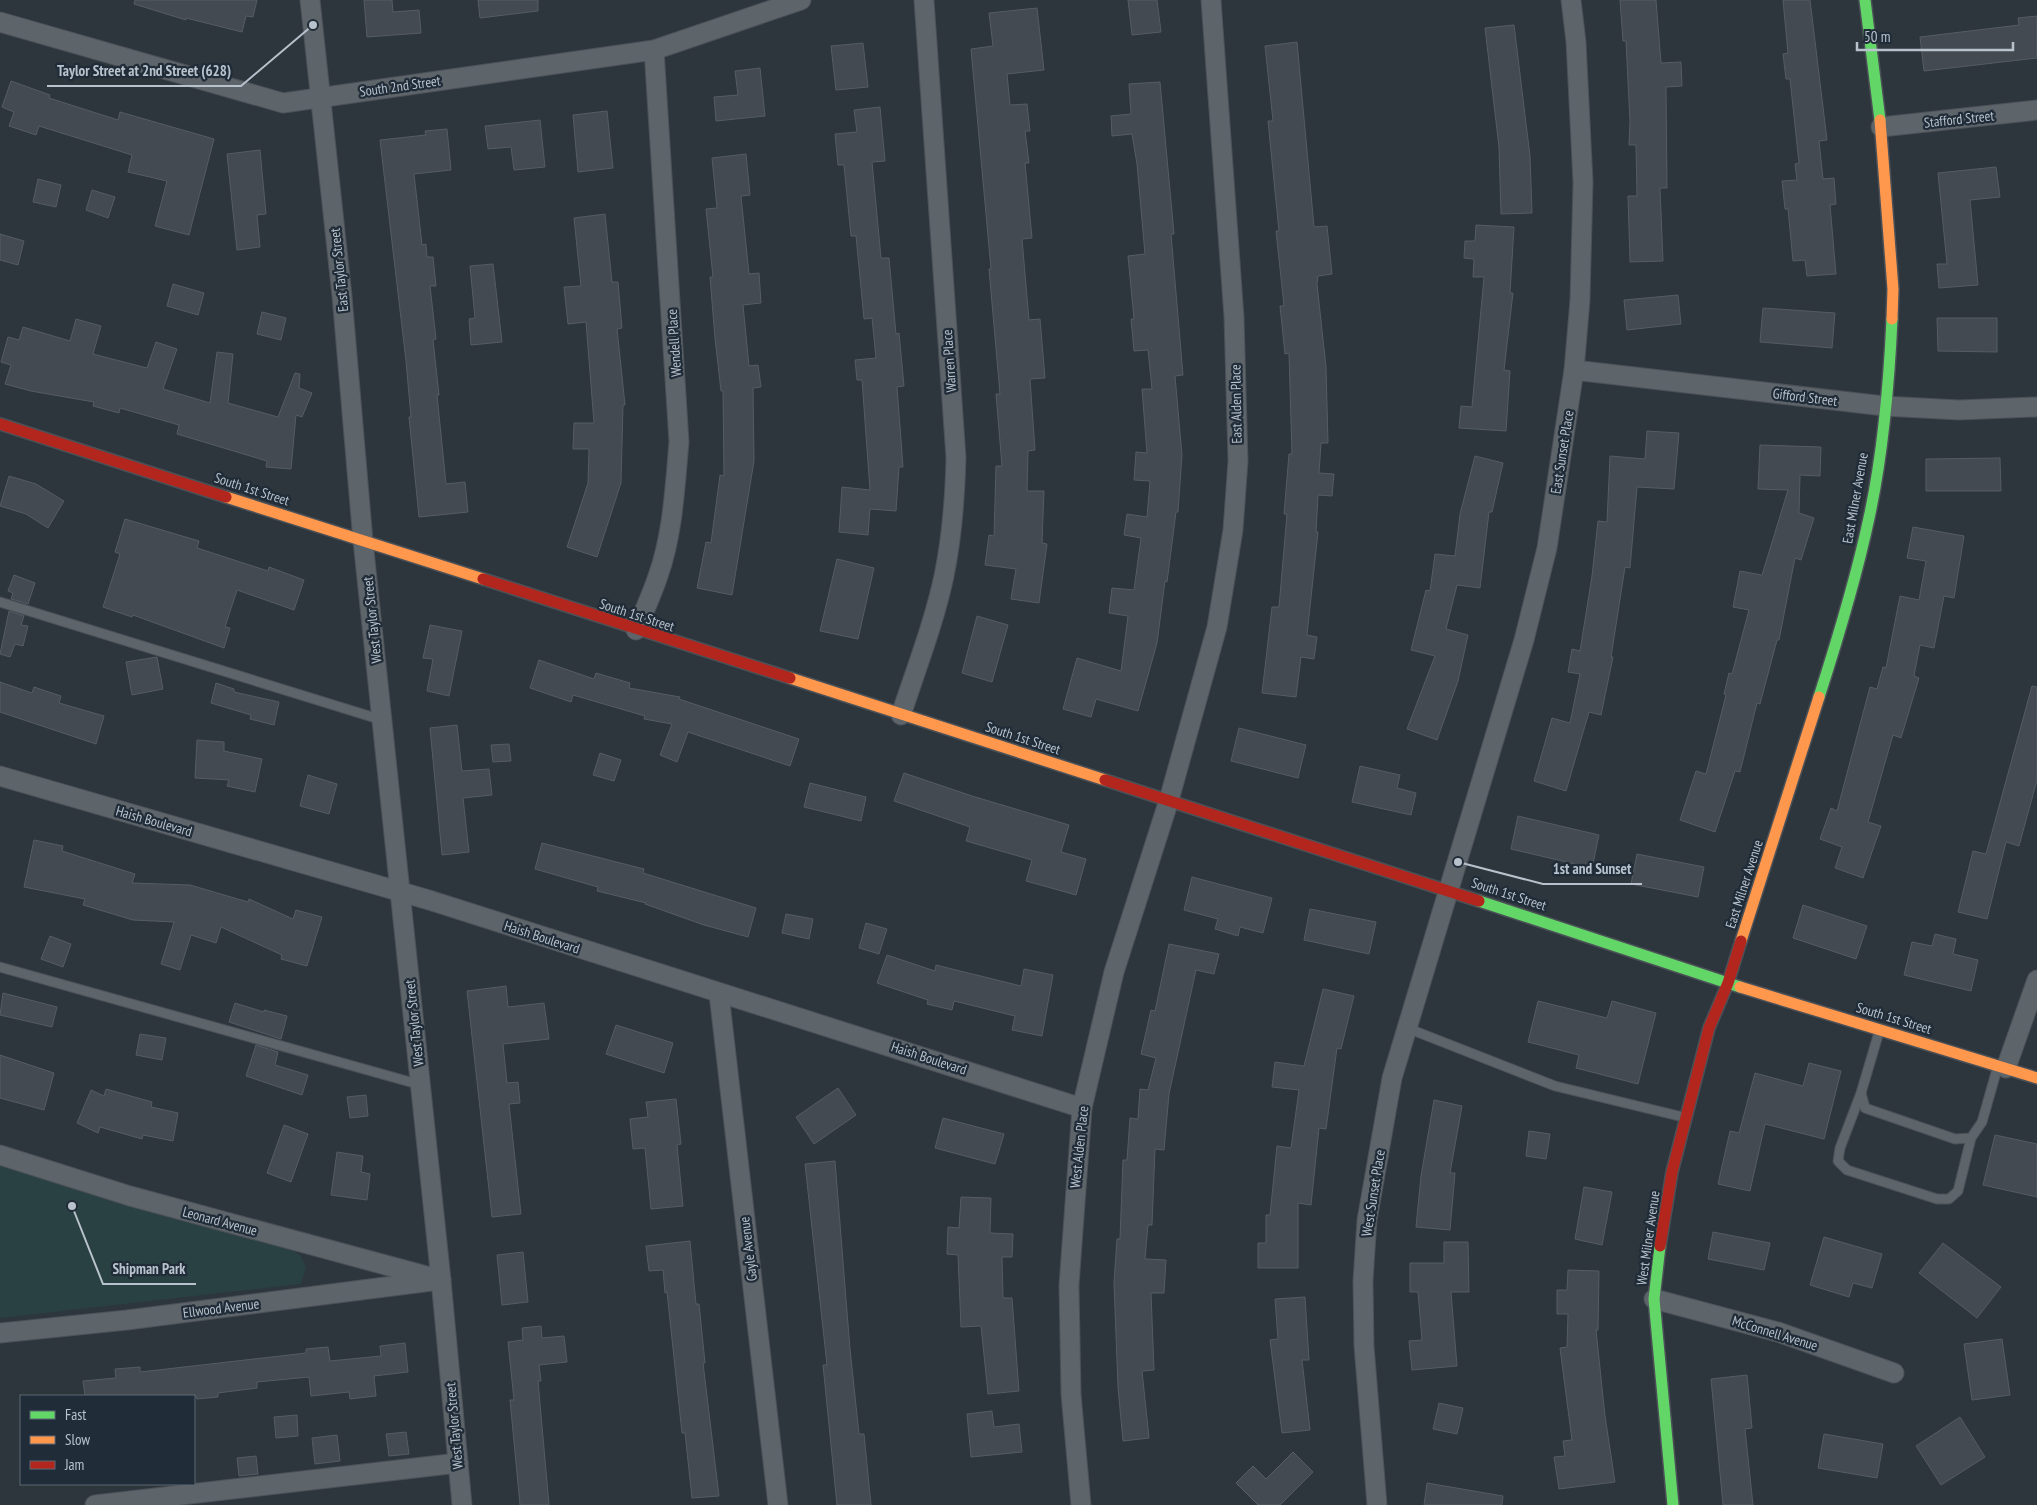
<svg xmlns="http://www.w3.org/2000/svg" width="2037" height="1505" font-family="'PT Sans Narrow',sans-serif">
	<style>
		.green { fill: #2a4143 }
		.building { fill: #444a51; stroke: #555c64 }
		.lines { fill: none; stroke-linecap: round; stroke-linejoin: round }
		.lane-casing { stroke: #4b5157; stroke-width: 11 }
		.street-casing { stroke: #4b5157; stroke-width: 21 }
		.fast-casing { stroke: #4b5157; stroke-width: 14 }
		.slow-casing { stroke: #4b5157; stroke-width: 14 }
		.jam-casing { stroke: #4b5157; stroke-width: 14 }
		.lane { stroke: #5d646a; stroke-width: 9 }
		.street { stroke: #5d646a; stroke-width: 19 }
		.fast { stroke: #63d668; stroke-width: 11 }
		.slow { stroke: #ff974d; stroke-width: 11 }
		.jam { stroke: #b3261e; stroke-width: 11 }
		.labels { text-anchor: middle; dominant-baseline: central; stroke-width: 4.5; stroke-linejoin: round; paint-order: stroke }
		.street-label { font-size: 14px; fill: #b8c2cc; stroke: #202c38 }
		.leader { fill: none; stroke: #b8c2cc; stroke-width: 2 }
		.callout-dot { fill: #b8c2cc; stroke: #202c38; stroke-width: 2 }
		.callout-label { font-size: 15px; text-anchor: middle; font-weight: bold; fill: #b8c2cc; stroke: #202c38; stroke-width: 4.5; stroke-linejoin: round; paint-order: stroke }
	</style>
	<rect width="100%" height="100%" fill="#2d353d"/>
	<path class="green" d="M0,1165L289,1248L301,1256L306,1267L301,1284L0,1318Z"/>
	<g class="building">
		<path d="M135,0H257L253,17L246,16L242,32L186,18V20L134,4Z"/>
		<path d="M364,0H392L393,12L419,10L421,33L367,37Z"/>
		<path d="M478,0H538V11L480,18Z"/>
		<path d="M1128,0H1157L1161,32L1132,35Z"/>
		<path d="M1620,0H1656L1661,63L1681,62L1682,86L1666,87L1667,188H1660L1663,261L1630,262L1628,196H1637L1636,145H1629L1630,122L1626,41H1623Z"/>
		<path d="M1783,0H1810L1827,140L1819,141L1823,179L1834,178L1836,204L1830,205L1836,274L1807,276L1805,260L1793,261L1788,209H1785L1782,181L1797,180L1795,164L1799,163L1790,79H1786L1783,54L1788,53Z"/>
		<path d="M1037,8L1044,70L1007,74L1010,105L1027,104L1030,131H1025L1029,163H1025L1032,238L1022,239L1029,320L1040,319L1045,378L1030,379L1035,450L1028,451L1027,491H1044L1042,543L1047,544L1039,603L1011,599L1016,569L985,565L989,535L994,536L996,466H1002L996,394H1000L989,269H991L971,49L993,46L989,13Z"/>
		<path d="M2037,16V58L1924,71L1920,37L2019,25L2018,18Z"/>
		<path d="M1514,25L1530,156L1532,213L1501,214L1499,147L1485,28Z"/>
		<path d="M1297,42L1314,227L1327,226L1332,274L1318,276L1317,284L1326,367L1328,443H1321L1319,473L1334,474L1332,496L1318,495L1316,532H1318L1307,635L1317,637L1314,659L1301,657L1296,697L1262,693L1272,607H1279L1287,514H1284L1289,454H1292L1289,353L1285,354L1280,306H1284L1276,231H1279L1268,121H1273L1265,46Z"/>
		<path d="M863,43L868,87L836,90L831,46Z"/>
		<path d="M760,68L765,116L716,121L714,97L738,95L735,71Z"/>
		<path d="M11,81L50,95L49,98L118,120L120,112L214,139L189,235L155,226L167,181L128,172L132,155L39,126L36,135L9,126L14,112L2,107Z"/>
		<path d="M1160,82L1174,234H1171L1183,375L1175,376L1182,455L1178,512H1176L1167,582L1165,581L1157,643L1138,711L1096,699L1091,717L1063,709L1077,658L1121,671L1128,616L1109,613L1112,588L1134,590L1141,538L1124,535L1127,514L1147,517L1150,481L1134,480L1136,452L1147,453L1142,389H1152L1148,350L1134,351L1131,319H1134L1128,256L1145,254L1137,164L1132,134L1112,136L1111,116L1131,114L1129,84Z"/>
		<path d="M880,107L885,161L872,162L881,258H889L896,334L899,333L904,386L897,387L903,467H899L896,511L870,509L868,535L839,532L842,487L870,490L862,380H857L855,360L876,358L872,318L864,319L856,236H851L844,165H838L835,134L857,132L854,110Z"/>
		<path d="M607,111L613,168L578,172L573,115Z"/>
		<path d="M540,120L545,167L514,170L511,147L488,149L485,126Z"/>
		<path d="M447,129L451,170L414,174L422,245L426,244L427,257H433L436,286H430L436,339L433,340L439,395H437L446,484L465,482L468,512L419,517L409,417H411L406,361L380,140L426,135L425,131Z"/>
		<path d="M260,150L266,214L257,215L260,247L237,250L227,154Z"/>
		<path d="M746,154L750,195L741,196L749,274L759,273L761,303L743,305L749,366L758,365L761,387L753,388L754,461L732,595L697,588L706,542L711,543L720,475L724,476L723,391H721L715,338L710,277H713L706,209L717,208L712,158Z"/>
		<path d="M1996,167L2000,197L1970,200L1978,285L1939,288L1937,264H1947L1938,173Z"/>
		<path d="M38,179L61,185L56,207L33,202Z"/>
		<path d="M92,190L115,197L108,218L86,210Z"/>
		<path d="M605,214L612,282H618L622,328L617,329L625,405H623L621,483L597,557L567,547L588,483L589,449H573L574,423H594L586,322L568,324L564,287L581,286L574,218Z"/>
		<path d="M1476,225L1514,227L1510,293H1513L1504,370L1510,371L1506,431L1459,428L1461,406L1472,407L1484,277H1473L1474,259L1464,258L1465,241H1475Z"/>
		<path d="M0,234L24,241L18,265L0,260Z"/>
		<path d="M493,264L502,342L471,345L469,319L475,318L470,266Z"/>
		<path d="M173,284L204,293L198,315L167,306Z"/>
		<path d="M1678,295L1681,324L1627,330L1624,300Z"/>
		<path d="M1763,308L1835,313L1832,348L1760,342Z"/>
		<path d="M262,312L286,318L281,340L257,334Z"/>
		<path d="M1937,318H1997V352L1938,351Z"/>
		<path d="M76,319L101,326L93,354L147,368L156,342L177,349L163,389L210,403L217,352L233,354L228,403L278,417L295,373L300,374L299,388L312,393L302,417L296,415L291,469L266,467L267,461L177,434L179,425L120,408L119,413L93,406L94,402L31,391L5,384L11,365L1,362L8,337L19,340L23,327L70,341Z"/>
		<path d="M1647,431L1679,433L1674,489L1637,487L1630,568L1625,567L1611,657H1613L1601,715L1589,712L1566,791L1534,781L1552,718L1570,723L1580,674L1568,672L1572,649L1580,651L1592,576L1598,521L1607,522L1610,456L1645,459Z"/>
		<path d="M1760,445L1821,447L1820,476L1800,475L1799,513L1814,518L1801,560L1795,558L1779,640H1777L1760,704L1757,703L1740,772L1735,771L1715,832L1680,820L1696,771L1706,774L1726,695L1724,694L1729,673L1732,674L1749,610L1733,607L1740,571L1762,575L1788,490L1758,489Z"/>
		<path d="M1475,456L1503,463L1492,512H1489L1480,588L1457,585L1446,629L1468,635L1458,681L1437,740L1407,729L1435,656L1411,650L1426,590L1430,591L1435,554L1455,556L1460,514Z"/>
		<path d="M2000,458L2001,491H1926V459Z"/>
		<path d="M9,476L36,484L64,501L48,528L26,514L0,506Z"/>
		<path d="M125,519L199,541L197,548L268,571L269,567L304,580L294,610L237,590L225,627L230,628L224,648L133,615L132,617L103,607L120,554L115,552Z"/>
		<path d="M1913,527L1964,536L1954,598L1944,596L1934,648L1920,645L1914,676L1919,678L1901,738L1893,735L1868,822L1881,826L1863,878L1835,868L1842,847L1820,839L1831,808L1837,811L1870,687L1877,689L1883,667L1886,668L1900,596L1919,600L1926,561L1907,558Z"/>
		<path d="M837,559L874,568L858,639L820,631Z"/>
		<path d="M14,575L35,583L28,604L11,599L13,593L8,591Z"/>
		<path d="M9,611L24,616L21,625L28,626L23,646L15,644L10,657L0,654Z"/>
		<path d="M977,616L1008,625L992,682L962,673Z"/>
		<path d="M430,625L462,631L449,696L427,691L433,659L423,658Z"/>
		<path d="M157,657L163,689L132,695L126,662Z"/>
		<path d="M539,660L594,679L596,673L630,683L629,688L680,697L679,699L799,739L790,766L688,732L677,762L660,755L672,724L644,719L645,716L573,695L571,702L530,688Z"/>
		<path d="M0,682L32,693L34,687L61,696L59,703L104,716L96,744L0,712Z"/>
		<path d="M216,683L234,689V692L279,702L274,725L250,719L251,715L211,703Z"/>
		<path d="M2032,686L2037,687V780L2019,846L2006,842L1987,919L1958,912L1973,851L1986,854Z"/>
		<path d="M457,725L462,771L489,769L492,795L463,798L469,852L442,855L430,728Z"/>
		<path d="M1239,728L1306,745L1298,778L1231,761Z"/>
		<path d="M197,740L224,742V751L262,759L255,792L227,786L229,780L195,778Z"/>
		<path d="M509,744L511,761L493,762L491,745Z"/>
		<path d="M600,753L621,760L614,781L593,775Z"/>
		<path d="M1360,766L1400,775L1397,788L1416,793L1411,815L1352,802Z"/>
		<path d="M904,773L972,796L1069,825L1061,852L1086,859L1076,895L1026,881L1032,860L966,841L970,827L894,801Z"/>
		<path d="M308,775L337,784L329,814L300,806Z"/>
		<path d="M810,783L866,797L861,821L804,807Z"/>
		<path d="M1518,816L1599,835L1592,868L1511,849Z"/>
		<path d="M34,840L63,846L62,851L135,874L132,883L190,885L248,902L249,899L293,919L296,910L322,917L307,966L281,959L282,955L221,927L216,943L191,935L180,970L161,964L174,922L133,920L83,905L85,899L24,887Z"/>
		<path d="M542,843L644,869L643,873L756,908L748,937L704,925L645,904L646,903L597,891L598,887L535,869Z"/>
		<path d="M1637,854L1704,867L1698,897L1631,884Z"/>
		<path d="M1192,877L1272,898L1263,933L1240,927L1238,936L1215,929L1218,919L1184,910Z"/>
		<path d="M1803,905L1867,926L1856,959L1793,938Z"/>
		<path d="M1310,909L1376,922L1369,954L1304,940Z"/>
		<path d="M786,914L813,919L809,939L782,933Z"/>
		<path d="M866,923L887,929L879,954L859,948Z"/>
		<path d="M1935,934L1956,939L1953,954L1978,960L1971,991L1904,975L1912,942L1932,946Z"/>
		<path d="M50,936L71,944L63,967L41,959Z"/>
		<path d="M1169,944L1219,954L1214,974L1196,970L1169,1094L1164,1150L1155,1149L1152,1225H1148L1145,1259L1166,1260L1164,1293H1151L1154,1370L1142,1371L1149,1438L1123,1441L1118,1387L1114,1283L1117,1239H1120L1123,1160H1127L1130,1118L1138,1119L1140,1089L1148,1090L1156,1058L1141,1054L1151,1010L1155,1011Z"/>
		<path d="M887,955L935,971L936,965L1021,986L1024,969L1053,975L1042,1036L1012,1030L1015,1016L954,1001L952,1010L927,1004L928,1000L877,983Z"/>
		<path d="M506,986L508,1007L544,1003L549,1039L503,1044L507,1083L518,1082L520,1103L509,1104L521,1214L492,1217L467,991Z"/>
		<path d="M1323,989L1354,996L1341,1049L1337,1048L1326,1129L1319,1128L1311,1205L1298,1203V1268H1258V1243H1266V1215H1270L1277,1146L1291,1148L1299,1090L1272,1087L1275,1062L1304,1066Z"/>
		<path d="M3,993L57,1007L52,1027L0,1015Z"/>
		<path d="M1538,1001L1607,1018L1612,1001L1656,1013L1638,1084L1576,1068L1579,1055L1528,1042Z"/>
		<path d="M235,1003L264,1012V1010L287,1016L281,1039L229,1022Z"/>
		<path d="M616,1025L673,1043L664,1073L606,1054Z"/>
		<path d="M140,1034L166,1038L162,1060L136,1055Z"/>
		<path d="M256,1045L278,1052L275,1065L308,1075L302,1095L246,1076Z"/>
		<path d="M0,1055L54,1073L44,1110L0,1098Z"/>
		<path d="M1809,1063L1841,1071L1824,1139L1765,1124L1750,1191L1718,1184L1730,1131L1739,1133L1755,1073L1803,1086Z"/>
		<path d="M838,1088L856,1115L814,1144L796,1117Z"/>
		<path d="M106,1089L152,1102L151,1107L178,1113L173,1141L143,1135L142,1139L100,1127L98,1133L77,1123L91,1090L104,1096Z"/>
		<path d="M366,1095L368,1116L350,1118L347,1097Z"/>
		<path d="M676,1099L681,1144L677,1145L683,1206L651,1209L645,1148L633,1149L630,1119L648,1117L646,1102Z"/>
		<path d="M1434,1100L1462,1106L1450,1173H1455L1450,1230L1416,1227L1421,1176Z"/>
		<path d="M943,1118L1004,1134L995,1164L935,1148Z"/>
		<path d="M284,1125L308,1134L291,1182L267,1173Z"/>
		<path d="M1529,1131L1550,1134L1546,1159L1526,1156Z"/>
		<path d="M1995,1135L2037,1144V1197L1983,1185Z"/>
		<path d="M337,1152L363,1156L361,1172L370,1174L367,1200L331,1195Z"/>
		<path d="M835,1161L850,1349L859,1434H864L871,1505H837L823,1365H827L805,1164Z"/>
		<path d="M1584,1187L1612,1192L1602,1245L1575,1239Z"/>
		<path d="M961,1197L991,1198L990,1233L1013,1234L1012,1257H1002L1003,1298H1012L1019,1391L988,1394L981,1326L961,1327L958,1255L947,1254L948,1227L959,1228Z"/>
		<path d="M1713,1232L1770,1243L1764,1270L1708,1259Z"/>
		<path d="M1824,1237L1882,1254L1872,1288L1853,1283L1849,1297L1810,1285Z"/>
		<path d="M690,1241L696,1304H699L705,1363H703L719,1496L692,1498L685,1433H682L667,1292L665,1293L663,1270L649,1271L646,1246Z"/>
		<path d="M1444,1242H1468L1469,1292H1451L1457,1366L1412,1370L1409,1341L1422,1340L1418,1292H1410V1263H1444Z"/>
		<path d="M1943,1243L2001,1287L1977,1318L1919,1273Z"/>
		<path d="M523,1252L528,1302L502,1305L497,1255Z"/>
		<path d="M1568,1270L1599,1271L1598,1330H1596L1605,1416L1615,1482L1559,1489L1554,1457L1565,1456L1563,1441L1572,1440L1560,1348L1567,1347L1568,1314H1557V1290H1567Z"/>
		<path d="M1305,1297L1309,1360H1302L1310,1430L1282,1433L1270,1340L1278,1339L1275,1299Z"/>
		<path d="M541,1326L542,1338L564,1336L567,1362L539,1365L541,1381H538L549,1505H520L510,1400H514L508,1342L523,1340L522,1328Z"/>
		<path d="M2002,1339L2010,1395L1972,1400L1964,1344Z"/>
		<path d="M405,1343L408,1372L374,1376L376,1396L350,1399L349,1392L311,1396L309,1377L257,1382V1388L218,1393V1397L197,1399L196,1396H85L83,1381L116,1378L115,1369L140,1367V1372L193,1366L306,1353V1349L328,1347L330,1361L381,1356L380,1346Z"/>
		<path d="M1747,1375L1752,1428L1745,1429L1753,1505H1723L1711,1379Z"/>
		<path d="M1439,1403L1463,1408L1457,1434L1433,1429Z"/>
		<path d="M992,1411L994,1427L1019,1424L1022,1452L971,1457L967,1414Z"/>
		<path d="M297,1415L298,1436L276,1438L274,1417Z"/>
		<path d="M1960,1417L1985,1457L1941,1485L1916,1446Z"/>
		<path d="M406,1432L409,1454L389,1456L386,1434Z"/>
		<path d="M1824,1434L1883,1444L1877,1478L1818,1468Z"/>
		<path d="M337,1435L340,1461L315,1464L312,1438Z"/>
		<path d="M1293,1452L1313,1472L1280,1505H1258L1236,1483L1253,1466L1266,1479Z"/>
		<path d="M256,1456L258,1474L239,1476L237,1458Z"/>
		<path d="M1427,1483L1503,1496L1502,1505H1424Z"/>
	</g>
	<g class="lines">
		<g class="lane-casing">
			<g id="lane">
				<path d="M0,602L382,720"/>
				<path d="M0,967L421,1085"/>
				<path d="M1407,1028L1555,1086L1683,1117"/>
				<path d="M1879,1032L1861,1093L1865,1108L1955,1139L1971,1138L1982,1122L1997,1069"/>
				<path d="M1861,1093L1840,1148L1838,1161L1847,1170L1937,1199H1949L1958,1191L1971,1138"/>
			</g>
		</g>
		<g class="street-casing">
			<g id="street">
				<path d="M310,0L342,296L363,541L441,1280L462,1505"/>
				<path d="M0,22L283,103L654,50L801,0"/>
				<path d="M1881,127L2037,110"/>
				<path d="M1574,370L1884,406L1959,410L2037,407"/>
				<path d="M636,630C644,612 652,594 658,576C673,534 675,486 679,442L654,50"/>
				<path d="M901,715C916,669 934,623 944,576C952,537 955,497 956,458L924,0"/>
				<path d="M0,776L429,900L1082,1108"/>
				<path d="M719,994L778,1505"/>
				<path d="M2006,1068L2037,980"/>
				<path d="M0,1155L130,1196L441,1280"/>
				<path d="M1654,1299L1778,1332L1894,1373"/>
				<path d="M0,1333L127,1320L432,1281"/>
				<path d="M95,1505L458,1463"/>
				<path d="M1081,1505L1071,1394L1069,1285L1082,1108L1114,972L1169,800L1217,627L1233,530L1238,461L1234,317L1211,0"/>
				<path d="M1377,1505L1364,1346L1363,1281L1367,1220L1392,1078L1524,640L1547,548L1574,370L1580,300L1583,182L1576,42L1571,0"/>
			</g>
		</g>
		<g class="fast-casing">
			<g id="fast">
				<path d="M1865,0L1880,120"/>
				<path d="M1819,697C1838,638 1856,579 1869,518C1883,454 1889,385 1892,319"/>
				<path d="M1479,901L1740,987"/>
				<path d="M1660,1246L1654,1299L1673,1505"/>
			</g>
		</g>
		<g class="slow-casing">
			<g id="slow">
				<path d="M1880,120L1893,289L1892,319"/>
				<path d="M226,497L483,579"/>
				<path d="M790,678L1105,780"/>
				<path d="M1741,941L1819,697"/>
				<path d="M1740,987L2037,1078"/>
			</g>
		</g>
		<g class="jam-casing">
			<g id="jam">
				<path d="M0,424L226,497"/>
				<path d="M483,579L790,678"/>
				<path d="M1105,780L1479,901"/>
				<path d="M1660,1246L1672,1172L1709,1028L1728,983L1741,941"/>
			</g>
		</g>
		<use href="#lane" class="lane"/>
		<use href="#street" class="street"/>
		<use href="#fast" class="fast"/>
		<use href="#slow" class="slow"/>
		<use href="#jam" class="jam"/>
	</g>
	<g class="labels">
		<g class="street-label">
			<text transform="translate(400 86) rotate(-8)">South 2nd Street</text>
			<text transform="translate(1959 119) rotate(-6)">Stafford Street</text>
			<text transform="translate(339 270) rotate(-96)">East Taylor Street</text>
			<text transform="translate(674 343) rotate(-94)">Wendell Place</text>
			<text transform="translate(949 361) rotate(-94)">Warren Place</text>
			<text transform="translate(1805 397) rotate(7)">Gifford Street</text>
			<text transform="translate(1236 404) rotate(-91)">East Alden Place</text>
			<text transform="translate(1562 452) rotate(-81)">East Sunset Place</text>
			<text transform="translate(252 489) rotate(18)">South 1st Street</text>
			<text transform="translate(1855 498) rotate(-80)">East Milner Avenue</text>
			<text transform="translate(637 615) rotate(18)">South 1st Street</text>
			<text transform="translate(372 620) rotate(-96)">West Taylor Street</text>
			<text transform="translate(1023 738) rotate(18)">South 1st Street</text>
			<text transform="translate(154 821) rotate(16)">Haish Boulevard</text>
			<text transform="translate(1744 884) rotate(-72)">East Milner Avenue</text>
			<text transform="translate(1509 894) rotate(18)">South 1st Street</text>
			<text transform="translate(542 937) rotate(18)">Haish Boulevard</text>
			<text transform="translate(1894 1018) rotate(17)">South 1st Street</text>
			<text transform="translate(414 1023) rotate(-96)">West Taylor Street</text>
			<text transform="translate(929 1058) rotate(18)">Haish Boulevard</text>
			<text transform="translate(1079 1147) rotate(-84)">West Alden Place</text>
			<text transform="translate(1373 1193) rotate(-81)">West Sunset Place</text>
			<text transform="translate(220 1221) rotate(15)">Leonard Avenue</text>
			<text transform="translate(1648 1238) rotate(-82)">West Milner Avenue</text>
			<text transform="translate(748 1249) rotate(-97)">Gayle Avenue</text>
			<text transform="translate(221 1308) rotate(-7)">Ellwood Avenue</text>
			<text transform="translate(1775 1333) rotate(17)">McConnell Avenue</text>
			<text transform="translate(454 1426) rotate(-95)">West Taylor Street</text>
		</g>
	</g>
	<path class="leader" d="M313 25L241 86H47M1458 862L1543 884H1642M72 1206L103 1284H196"/>
	<g class="callout-dot">
		<circle cx="313" cy="25" r="5"/>
		<circle cx="1458" cy="862" r="5"/>
		<circle cx="72" cy="1206" r="5"/>
	</g>
	<g class="callout-label">
		<text x="144" y="76">Taylor Street at 2nd Street (628)</text>
		<text x="1592" y="874">1st and Sunset</text>
		<text x="149" y="1274">Shipman Park</text>
	</g>
	<rect x="20" y="1395" width="175" height="90" fill="#202c38" stroke="#5d6873"/>
	<rect x="30" y="1411" width="25" height="8" fill="#63d668" stroke="#5d6873"/>
	<text x="65" y="1420" font-size="15" fill="#b8c2cc">Fast</text>
	<rect x="30" y="1436" width="25" height="8" fill="#ff974d" stroke="#5d6873"/>
	<text x="65" y="1445" font-size="15" fill="#b8c2cc">Slow</text>
	<rect x="30" y="1461" width="25" height="8" fill="#b3261e" stroke="#5d6873"/>
	<text x="65" y="1470" font-size="15" fill="#b8c2cc">Jam</text>
	<path d="M1857 42v8h156v-8" fill="none" stroke="#b8c2cc" stroke-width="2.5"/>
	<text x="1864" y="42" font-size="15" fill="#b8c2cc" stroke="#202c38" stroke-width="4" paint-order="stroke">50 m</text>
</svg>
